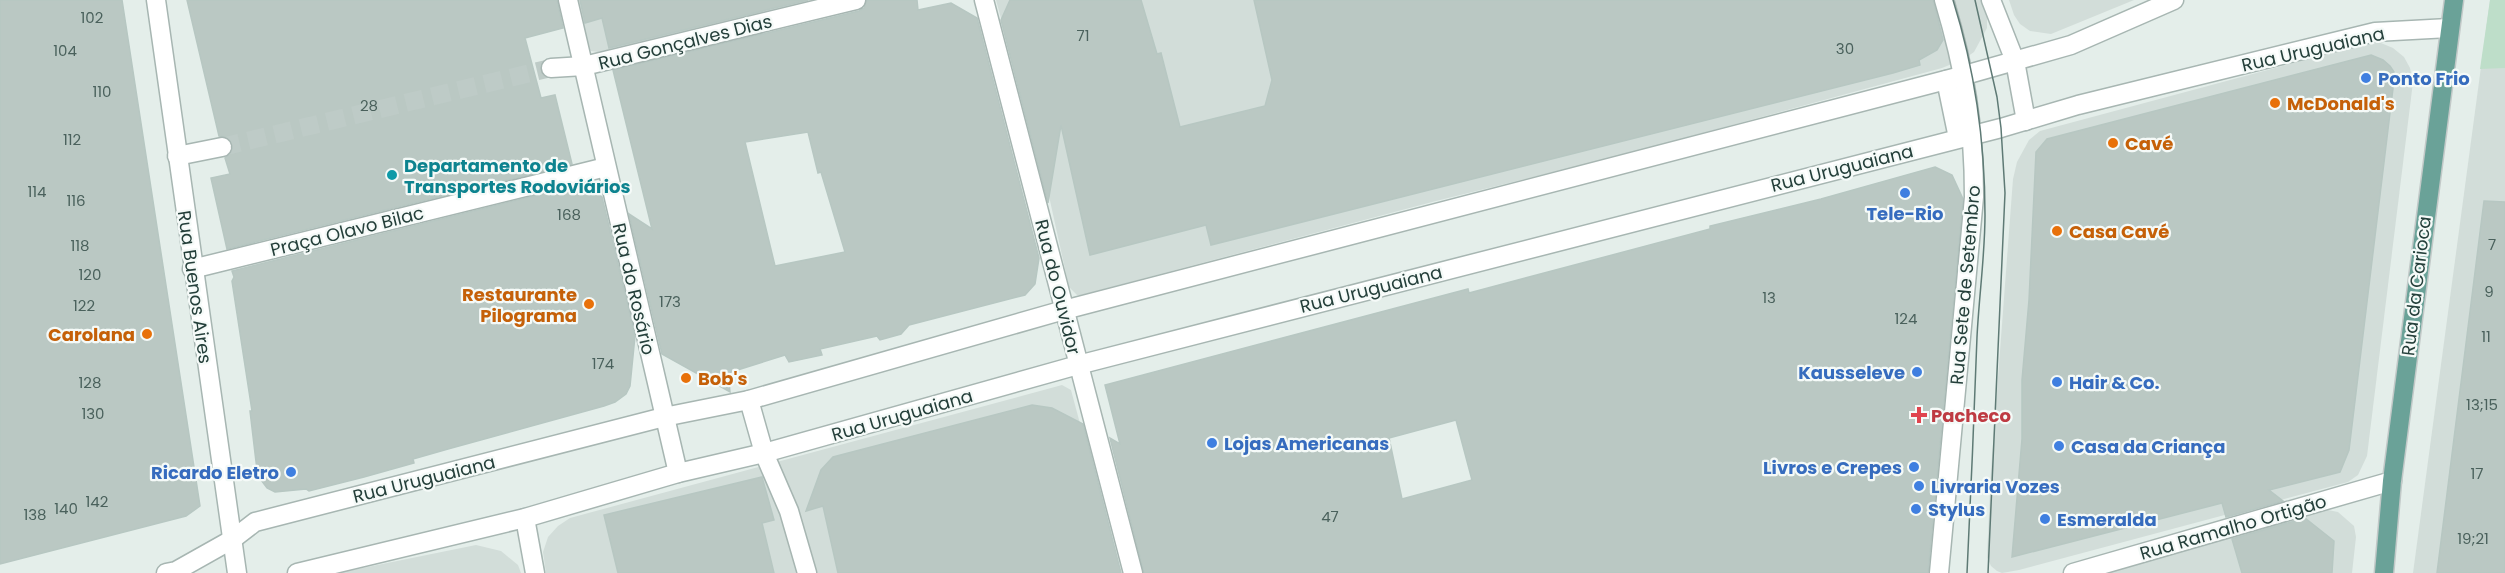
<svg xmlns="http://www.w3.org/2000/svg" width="2505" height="573" font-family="Poppins,sans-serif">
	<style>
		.built { fill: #d2ddd9 }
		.green { fill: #bedec9 }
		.building { fill: #bac8c3; stroke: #b7c7c2; stroke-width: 1.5; fill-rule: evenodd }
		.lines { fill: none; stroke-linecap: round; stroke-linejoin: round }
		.minor-tunnel { stroke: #becbc7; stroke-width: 18; stroke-dasharray: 18 9; stroke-linecap: butt }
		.minor-casing { stroke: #a7b6b2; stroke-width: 21 }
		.major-casing { stroke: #c2c9c8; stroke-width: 21 }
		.minor { stroke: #fff; stroke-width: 18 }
		.major { stroke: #6aa298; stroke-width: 18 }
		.tram { stroke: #5e7a75; stroke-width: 1.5 }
		.shop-dot { fill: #3f7fe0; stroke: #f5faf8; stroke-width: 2 }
		.food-dot { fill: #e8710a; stroke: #f5faf8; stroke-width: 2 }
		.culture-dot { fill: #0f9aa8; stroke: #f5faf8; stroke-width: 2 }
		.health-dot { fill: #e0444e; stroke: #f5faf8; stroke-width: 2 }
		.labels { text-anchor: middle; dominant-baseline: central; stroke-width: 4.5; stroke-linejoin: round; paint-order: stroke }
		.number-label { font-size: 15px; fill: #4a615c }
		.street-label { font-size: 18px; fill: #243f3a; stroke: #f5faf8 }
		.shop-label { font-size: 18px; font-weight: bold; fill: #366cbe; stroke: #f5faf8; text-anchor: start }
		.food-label { font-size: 18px; font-weight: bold; fill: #c56008; stroke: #f5faf8; text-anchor: start }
		.culture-label { font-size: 18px; font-weight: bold; fill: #0d838f; stroke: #f5faf8; text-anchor: start }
		.health-label { font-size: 18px; font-weight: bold; fill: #be3a42; stroke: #f5faf8; text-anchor: start }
	</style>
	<rect width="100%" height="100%" fill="#e4eeea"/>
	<g class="built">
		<path d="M575,0H815L598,52L591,51L586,46Z"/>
		<path d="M996,0H1984L1987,13V28L1974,52L1964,59L1942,68L1622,155L1436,201L1081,295H1077L1069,287L1047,187Z"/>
		<path d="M2009,0H2134L2051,34L2030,31L2020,24L2014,15Z"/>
		<path d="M2490,0H2505V573H2413Z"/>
		<path d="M2368,43H2381L2393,48L2404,57L2410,68L2413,82L2367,456L2358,475L2348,482L2019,570L2002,573L1997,571L1991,566L1987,557L1991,470L2013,179L2017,162L2029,140L2040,131Z"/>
		<path d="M1062,385L1071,390L1120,573H546L543,552L548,537L558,526L570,518Z"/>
		<path d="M2328,510L2338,512L2354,526L2356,537L2352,573H2092Z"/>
		<path d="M476,545L501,551L518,565L521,573H338Z"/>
	</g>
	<path class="green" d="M2490,0H2505V68L2480,69Z"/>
	<g class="building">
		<path d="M0,0H122L200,506L186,516L0,564Z"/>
		<path d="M187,0H557L563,28L525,38L541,98L555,95L572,164L227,249L211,178L230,174L225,158L232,151L233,145L226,137L219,136Z"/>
		<path d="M580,0H808L609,48L602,18L585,23Z"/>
		<path d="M867,0H917L918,10L951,3L977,18L1039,258L1035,284L1025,295L909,325L901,334L880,340L877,336L820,349L822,355L789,362L785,355L728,373L730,392L662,354L629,214L652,229L613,70L859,11L864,8ZM808,132L818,173L821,172L845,252L775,266L745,142Z"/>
		<path d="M1010,0H1141L1157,54L1161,53L1180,127L1265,106L1272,80L1254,0H1933L1943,40L1937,50L1919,60L1920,65L1893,73L1211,245L1206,225L1090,255L1061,125L1048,203L1001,20Z"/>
		<path d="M2371,55L2383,60L2390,66L2394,72V80L2349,450L2340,472L2269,490L2283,501L2226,517L2222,503L2012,557L2022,439V380L2029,300L2036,152L2047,139Z"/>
		<path d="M1935,167L1952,175L1963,199L1928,573H1144L1110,438L1120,444L1105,385L1468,289L1469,293L1710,229V226L1821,199ZM1456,420L1472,480L1402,499L1389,438Z"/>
		<path d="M583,184L602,197L635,336L630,386L626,394L615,402L604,406L448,449L413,459L414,463L364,477L309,491L306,489L275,492L267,488L261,480L257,470L250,411H252L232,281L234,277L232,271Z"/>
		<path d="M2484,201L2505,202V573H2437Z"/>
		<path d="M1032,405L1052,408L1083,424L1121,573H838L823,506L806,511L821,470L833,457Z"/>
		<path d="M762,477L774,520L762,523L774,573H618L604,515Z"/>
		<path d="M2305,518L2334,541L2332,573H2242L2232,539Z"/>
	</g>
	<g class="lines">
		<path class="minor-tunnel" d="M222,147L551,68"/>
		<g class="minor-casing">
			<g id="minor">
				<path d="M156,0L237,573"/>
				<path d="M568,0L678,473"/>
				<path d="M984,0L1133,573"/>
				<path d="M1991,0L2015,61L2026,121"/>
				<path d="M551,68L584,66L856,0"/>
				<path d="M1946,80L1958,138"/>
				<path d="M177,156L222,147"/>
				<path d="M192,269L606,167"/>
				<path d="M749,400L764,453L789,511L807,573"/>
				<path d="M525,518L535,573"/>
				<path d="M166,573L176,571L233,539L255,522L664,417L749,400L1064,310L1965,75L2071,45L2174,0"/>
				<path d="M297,573L525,518L678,473L764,453L1078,365L2001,128L2078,105L2375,32L2449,28"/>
				<path d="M1939,573L1974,197C1974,124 1965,70 1944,0"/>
				<path d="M2073,573L2392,481"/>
			</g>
		</g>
		<g class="major-casing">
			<path id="major" d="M2384,573L2392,481L2454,0"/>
		</g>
		<use href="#minor" class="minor"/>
		<use href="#major" class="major"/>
		<g class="tram">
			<path d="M1953,0C1975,70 1985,141 1985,215C1985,255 1979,296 1977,337C1974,416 1971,494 1967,573"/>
			<path d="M1975,0L1997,97L2001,128L2005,193L1988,573"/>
		</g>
	</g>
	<g class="shop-dot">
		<circle cx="2366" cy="78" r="6"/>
		<circle cx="1905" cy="193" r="6"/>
		<circle cx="1917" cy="372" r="6"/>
		<circle cx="2057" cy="382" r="6"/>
		<circle cx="1212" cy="443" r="6"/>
		<circle cx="2059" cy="446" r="6"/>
		<circle cx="1914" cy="467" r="6"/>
		<circle cx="291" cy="472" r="6"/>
		<circle cx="1919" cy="486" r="6"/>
		<circle cx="1916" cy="509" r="6"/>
		<circle cx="2045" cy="519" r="6"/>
	</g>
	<g class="food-dot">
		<circle cx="2275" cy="103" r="6"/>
		<circle cx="2113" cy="143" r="6"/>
		<circle cx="2057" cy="231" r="6"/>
		<circle cx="589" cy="304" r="6"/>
		<circle cx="147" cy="334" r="6"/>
		<circle cx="686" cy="378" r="6"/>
	</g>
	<circle class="culture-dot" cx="392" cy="175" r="6"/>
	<path class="health-dot" d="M1916 406h6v6h6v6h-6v6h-6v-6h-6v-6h6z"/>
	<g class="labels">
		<g class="number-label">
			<text x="92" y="17">102</text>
			<text x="1083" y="35">71</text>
			<text x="1845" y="48">30</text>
			<text x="65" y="50">104</text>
			<text x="102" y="91">110</text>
			<text x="369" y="105">28</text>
			<text x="72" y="139">112</text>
			<text x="37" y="191">114</text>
			<text x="76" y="200">116</text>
			<text x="569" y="214">168</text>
			<text x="2492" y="244">7</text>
			<text x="80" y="245">118</text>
			<text x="90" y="274">120</text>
			<text x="2489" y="291">9</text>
			<text x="1769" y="297">13</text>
			<text x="670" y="301">173</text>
			<text x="84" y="305">122</text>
			<text x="1906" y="318">124</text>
			<text x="2486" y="336">11</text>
			<text x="603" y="363">174</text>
			<text x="90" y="382">128</text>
			<text x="2482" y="404">13;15</text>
			<text x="93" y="413">130</text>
			<text x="2477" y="473">17</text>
			<text x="97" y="501">142</text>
			<text x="66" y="508">140</text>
			<text x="35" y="514">138</text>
			<text x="1330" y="516">47</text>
			<text x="2473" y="538">19;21</text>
		</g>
		<g class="street-label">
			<text transform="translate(685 42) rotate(-14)">Rua Gonçalves Dias</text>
			<text transform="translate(2313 49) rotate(-13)">Rua Uruguaiana</text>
			<text transform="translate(1842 168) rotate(-14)">Rua Uruguaiana</text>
			<text transform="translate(347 231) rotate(-14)">Praça Olavo Bilac</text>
			<text transform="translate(1965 285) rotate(-85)">Rua Sete de Setembro</text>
			<text transform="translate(2416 286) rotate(-83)">Rua da Carioca</text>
			<text transform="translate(195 287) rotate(82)">Rua Buenos Aires</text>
			<text transform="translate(1058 287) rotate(76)">Rua do Ouvidor</text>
			<text transform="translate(634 289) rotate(77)">Rua do Rosário</text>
			<text transform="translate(1371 289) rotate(-14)">Rua Uruguaiana</text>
			<text transform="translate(902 415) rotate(-16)">Rua Uruguaiana</text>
			<text transform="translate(424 479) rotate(-14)">Rua Uruguaiana</text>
			<text transform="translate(2233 527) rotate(-16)">Rua Ramalho Ortigão</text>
		</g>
		<g class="shop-label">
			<text x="2378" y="78">Ponto Frio</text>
			<text x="1905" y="213" text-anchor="middle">Tele-Rio</text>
			<text x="1905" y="372" text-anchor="end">Kausseleve</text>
			<text x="2069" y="382">Hair &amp; Co.</text>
			<text x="1224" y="443">Lojas Americanas</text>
			<text x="2071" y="446">Casa da Criança</text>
			<text x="1902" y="467" text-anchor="end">Livros e Crepes</text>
			<text x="279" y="472" text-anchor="end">Ricardo Eletro</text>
			<text x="1931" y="486">Livraria Vozes</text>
			<text x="1928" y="509">Stylus</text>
			<text x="2057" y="519">Esmeralda</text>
		</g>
		<g class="food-label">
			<text x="2287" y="103">McDonald's</text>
			<text x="2125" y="143">Cavé</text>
			<text x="2069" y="231">Casa Cavé</text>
			<text x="577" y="294" text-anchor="end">Restaurante<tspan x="577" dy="21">Pilograma</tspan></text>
			<text x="135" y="334" text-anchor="end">Carolana</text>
			<text x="698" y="378">Bob's</text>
		</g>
		<g class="culture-label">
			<text x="404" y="165">Departamento de<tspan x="404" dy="21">Transportes Rodoviários</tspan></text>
		</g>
		<g class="health-label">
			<text x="1931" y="415">Pacheco</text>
		</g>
	</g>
</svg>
